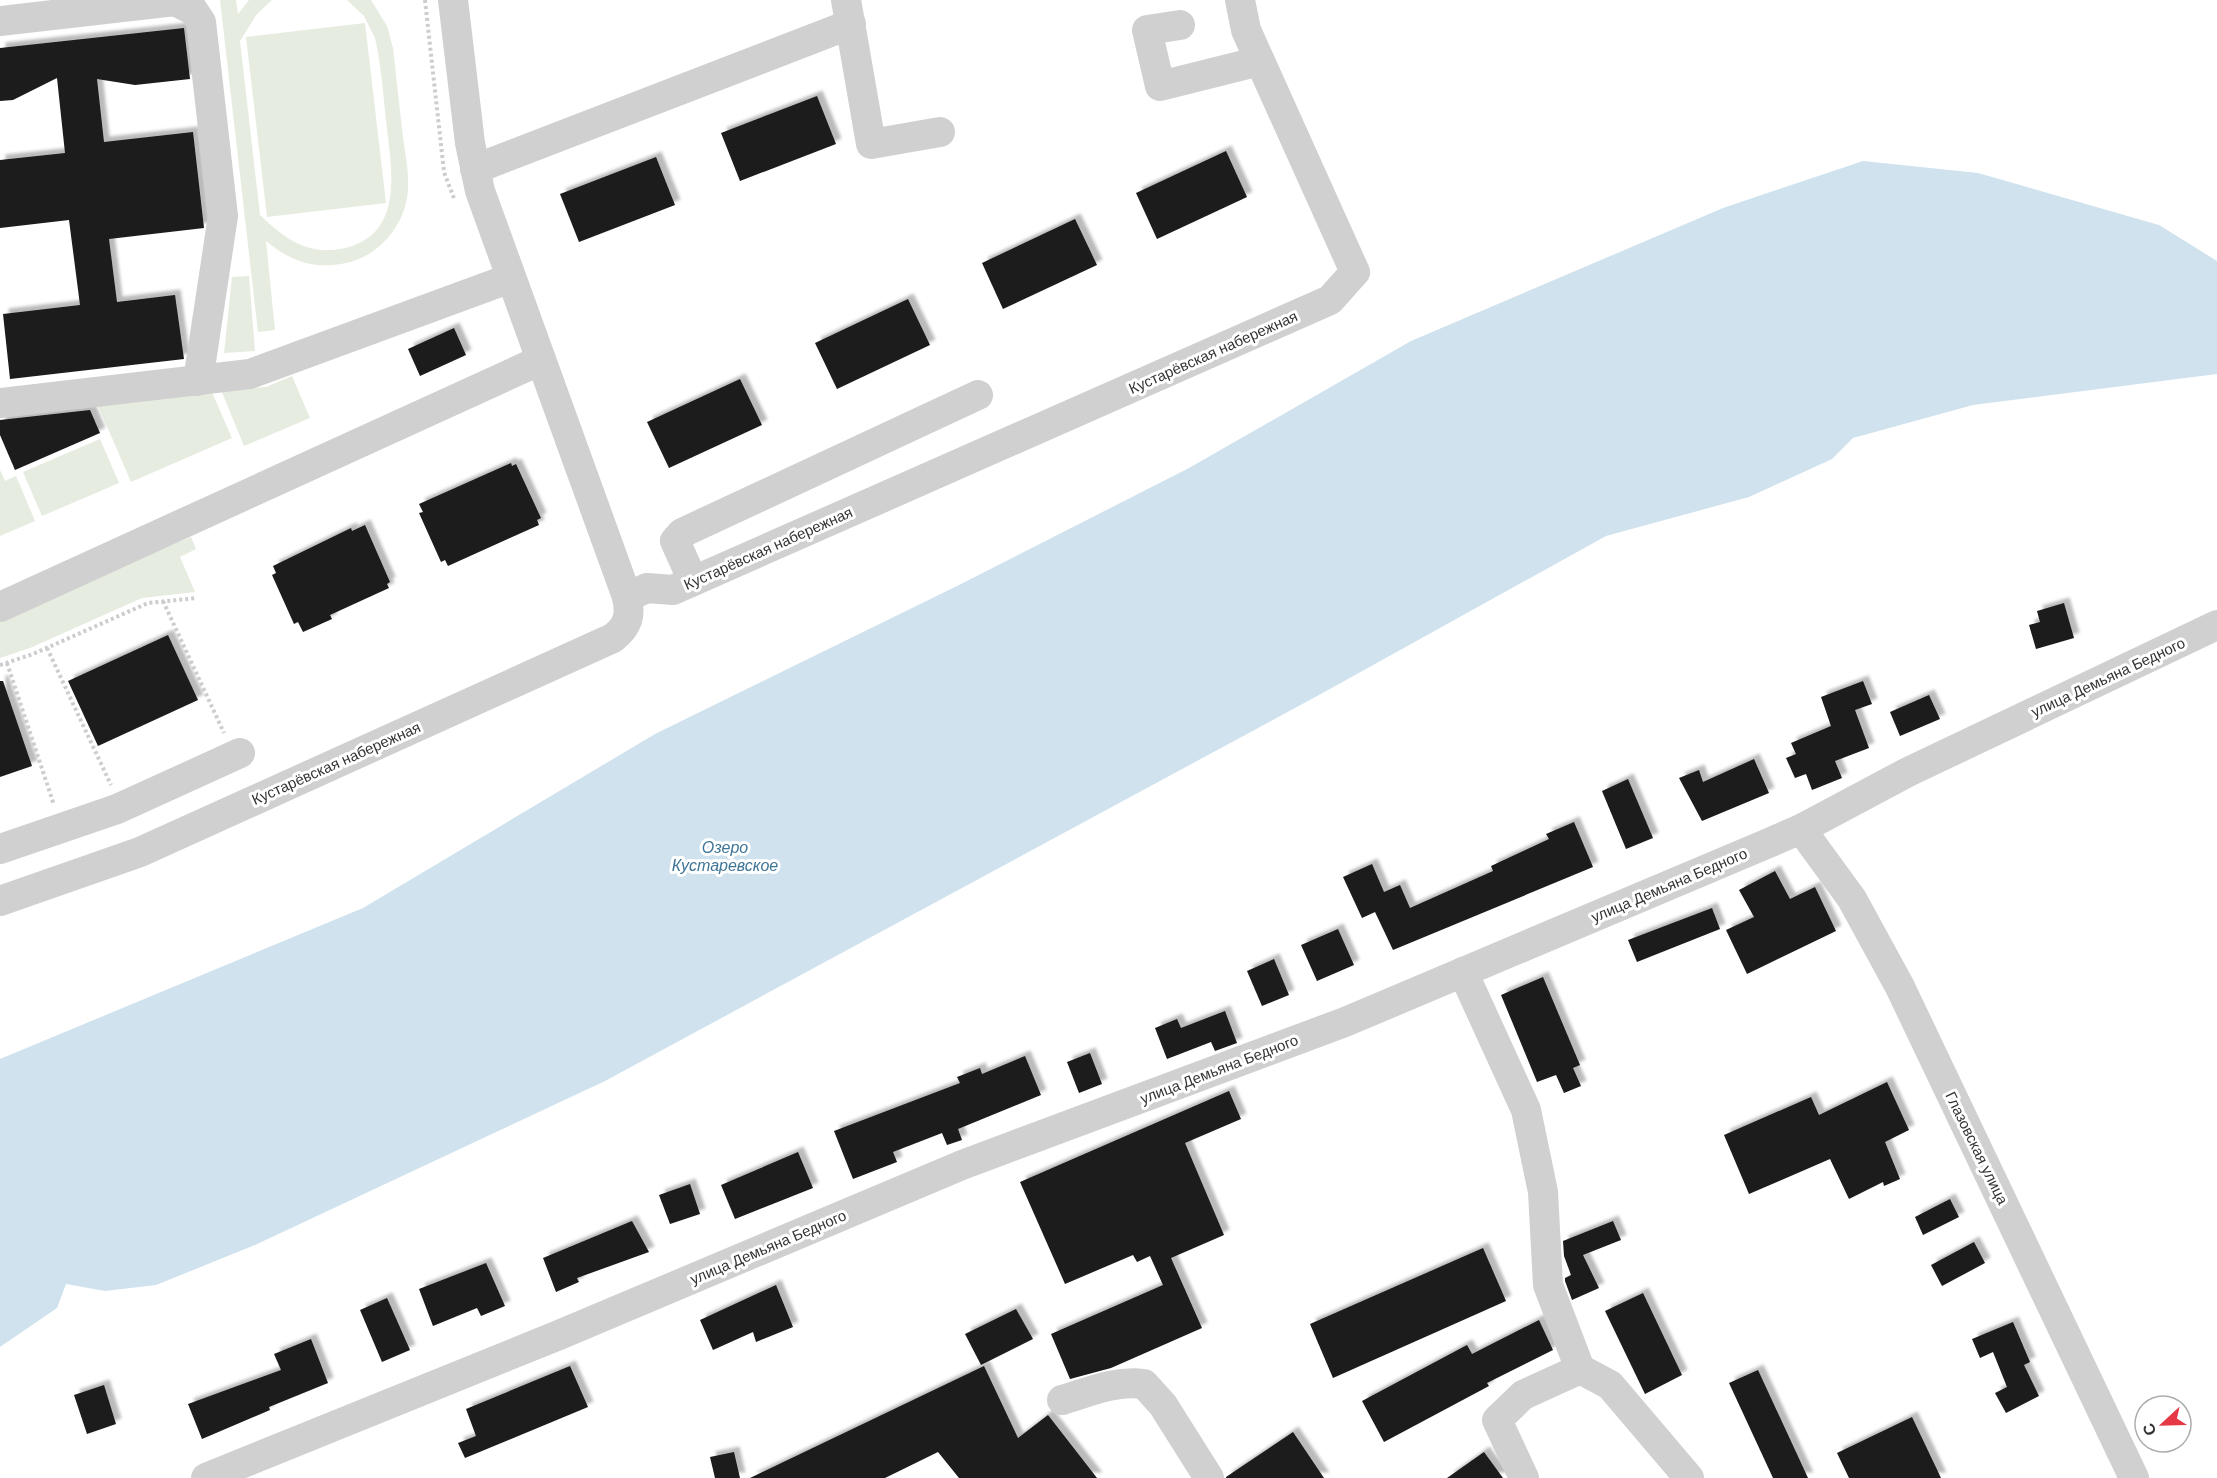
<svg xmlns="http://www.w3.org/2000/svg" width="2217" height="1478" font-family="Arial,sans-serif">
	<style>
		.green { fill: #e6ecdf }
		.water { fill: #cfe2ee }
		.building { fill: #1a1a1a; filter: url(#shadow) }
		.lines { fill: none; stroke-linecap: round; stroke-linejoin: round }
		.path { stroke: #cdcdcd; stroke-width: 4; stroke-dasharray: 3 3; stroke-linecap: butt }
		.minor { stroke: #d0d0d0; stroke-width: 30 }
		.labels { text-anchor: middle; dominant-baseline: central; stroke-width: 6; stroke-linejoin: round; paint-order: stroke }
		.street-label { font-size: 15px; fill: #333; stroke: #fff }
		.water-label { font-size: 16px; font-style: italic; fill: #3f7597; stroke: #fff }
	</style>
	<defs>
		<filter id="shadow"><feDropShadow dx="5.5" dy="-5.5" stdDeviation="1.5" flood-color="#0004"/></filter>
	</defs>
	<rect width="100%" height="100%" fill="#fff"/>
	<g class="green">
		<path d="M220,0H236L238,14L249,0H272L257,14L240,41L260,215C283,237 305,255 340,249C407,237 391,167 386,120C383,92 381,64 375,38L364,16L347,0H371L387,26L393,48C396,75 399,102 402,129C404,148 409,169 408,188C407,223 380,256 346,263C314,270 290,261 266,241L275,330L258,332Z"/>
		<path d="M365,23L386,203L267,217L246,37Z"/>
		<path d="M249,276L255,351L224,353L232,277Z"/>
		<path d="M292,376L310,418L244,446L221,390L266,387Z"/>
		<path d="M211,390L232,438L131,482L97,403Z"/>
		<path d="M100,439L119,483L42,516L23,472Z"/>
		<path d="M0,470L5,481L16,476L35,521L0,536Z"/>
		<path d="M191,537L196,549L180,557L195,592L142,598L30,648L0,658V616Z"/>
	</g>
	<path class="water" d="M1863,161L1978,173L2159,225L2217,261V374L1973,405L1853,438L1832,459L1749,497L1606,536L1319,695L605,1081L255,1245L156,1285L105,1291L66,1284L57,1308L0,1347V1059L363,908L655,734L959,585L1189,468L1411,341L1723,208Z"/>
	<g class="building">
		<path d="M184,28L190,79L135,85L97,79L104,142L193,132L204,228L109,239L117,302L175,295L184,359L10,379L3,314L80,305L69,220L0,228V160L65,153L57,78L13,100L0,101V48Z"/>
		<path d="M817,96L836,144L740,181L721,133Z"/>
		<path d="M1226,151L1247,197L1157,239L1136,193Z"/>
		<path d="M656,157L675,205L579,242L560,194Z"/>
		<path d="M1075,219L1097,265L1003,309L982,263Z"/>
		<path d="M908,299L930,345L837,389L815,343Z"/>
		<path d="M454,328L466,355L420,376L408,349Z"/>
		<path d="M740,379L762,425L669,468L647,422Z"/>
		<path d="M90,410L100,433L15,470L0,435V420Z"/>
		<path d="M511,463L512,466L516,464L541,518L537,520L539,525L448,566L445,560L441,562L419,513L423,512L419,504Z"/>
		<path d="M365,525L390,582L387,584L389,588L330,615L332,619L303,632L298,622L294,624L272,575L276,573L273,566L351,528L352,531Z"/>
		<path d="M2064,603L2074,638L2036,649L2029,625L2040,622L2037,611Z"/>
		<path d="M168,635L198,700L98,746L68,681Z"/>
		<path d="M0,681H3L32,766L0,777Z"/>
		<path d="M1863,681L1872,704L1855,710L1869,748L1835,761L1842,778L1812,790L1806,774L1795,778L1786,758L1796,754L1791,743L1831,726L1821,697Z"/>
		<path d="M1929,695L1940,719L1900,736L1890,712Z"/>
		<path d="M1754,759L1769,793L1702,821L1679,778L1699,770L1703,782Z"/>
		<path d="M1628,779L1653,838L1626,849L1602,791Z"/>
		<path d="M1574,822L1593,867L1393,950L1375,912L1362,918L1343,877L1372,864L1384,892L1400,885L1410,908L1493,871L1491,866L1549,839L1546,834Z"/>
		<path d="M1775,871L1790,899L1815,887L1836,931L1747,974L1726,930L1754,917L1739,890Z"/>
		<path d="M1712,908L1720,929L1637,962L1628,940Z"/>
		<path d="M1338,929L1354,965L1317,981L1301,945Z"/>
		<path d="M1274,959L1289,995L1262,1006L1247,971Z"/>
		<path d="M1543,977L1580,1065L1573,1068L1581,1086L1564,1093L1556,1075L1537,1082L1501,995Z"/>
		<path d="M1225,1011L1237,1043L1215,1051L1211,1042L1167,1059L1155,1028L1177,1019L1181,1028Z"/>
		<path d="M1090,1053L1102,1084L1079,1093L1067,1062Z"/>
		<path d="M1025,1056L1041,1095L958,1129L962,1140L947,1145L942,1133L893,1152L897,1162L853,1179L834,1131L960,1083L957,1077L980,1068L982,1074Z"/>
		<path d="M1887,1082L1909,1130L1885,1142L1900,1179L1884,1186L1883,1182L1849,1199L1830,1159L1749,1194L1724,1135L1811,1097L1819,1115Z"/>
		<path d="M1229,1091L1241,1119L1185,1143L1224,1235L1171,1258L1202,1328L1111,1368L1070,1379L1051,1334L1163,1285L1150,1256L1137,1262L1133,1255L1065,1284L1020,1182Z"/>
		<path d="M798,1152L813,1188L735,1219L721,1185Z"/>
		<path d="M690,1184L700,1214L670,1224L659,1195Z"/>
		<path d="M1950,1199L1959,1217L1923,1235L1915,1217Z"/>
		<path d="M632,1221L649,1252L577,1278L579,1282L556,1292L543,1258Z"/>
		<path d="M1613,1221L1621,1240L1583,1255L1599,1288L1572,1300L1565,1281V1278L1571,1275L1564,1256L1563,1241Z"/>
		<path d="M1974,1242L1985,1263L1942,1286L1931,1265Z"/>
		<path d="M1483,1248L1506,1301L1333,1378L1310,1324Z"/>
		<path d="M486,1263L505,1306L481,1316L477,1308L433,1326L419,1289Z"/>
		<path d="M776,1285L793,1327L756,1342L753,1332L713,1350L700,1320Z"/>
		<path d="M1643,1293L1682,1375L1645,1394L1605,1311Z"/>
		<path d="M387,1298L410,1350L382,1362L360,1310Z"/>
		<path d="M1016,1309L1033,1339L981,1365L965,1334Z"/>
		<path d="M1539,1320L1553,1350L1487,1383L1489,1386L1384,1442L1362,1401L1467,1345L1472,1354Z"/>
		<path d="M2013,1322L2030,1362L2024,1365L2039,1396L2006,1413L1995,1393L2007,1387L1993,1352L1980,1358L1972,1339Z"/>
		<path d="M311,1339L328,1383L269,1407L270,1410L202,1439L188,1404L281,1370L274,1354Z"/>
		<path d="M570,1366L588,1407L465,1458L458,1443L476,1436L466,1409Z"/>
		<path d="M984,1366L1018,1438L1048,1415L1097,1478H959L938,1452L885,1478H750Z"/>
		<path d="M1758,1370L1808,1478H1773L1729,1383Z"/>
		<path d="M104,1385L116,1424L87,1434L74,1395Z"/>
		<path d="M1912,1417L1941,1478H1849L1837,1453Z"/>
		<path d="M1293,1432L1324,1478H1226V1477Z"/>
		<path d="M734,1452L740,1478H715L710,1457Z"/>
		<path d="M1484,1452L1503,1478H1447Z"/>
	</g>
	<g class="lines">
		<g class="path">
			<path d="M425,0L442,154L444,172L455,201"/>
			<path d="M163,601L224,733"/>
			<path d="M47,648L111,785"/>
			<path d="M7,663L54,805"/>
			<path d="M0,665L33,654L148,603L197,598"/>
		</g>
		<g class="minor">
			<path d="M453,0L470,143L480,191L627,597"/>
			<path d="M846,0L871,144L940,132"/>
			<path d="M0,21L175,1L193,10L201,22L223,216L198,381"/>
			<path d="M1180,25L1147,30L1160,86L1260,61"/>
			<path d="M475,169L851,24"/>
			<path d="M0,403L250,374L511,278"/>
			<path d="M693,581L675,541L682,533L978,395"/>
			<path d="M0,607L541,360"/>
			<path d="M1801,829L1852,899L1900,987L2134,1478"/>
			<path d="M0,849L117,809L240,753"/>
			<path d="M0,901L140,852L613,638C628,626 631,616 627,597L647,588L673,590L1330,300L1355,272L1246,30L1240,0"/>
			<path d="M1463,972L1526,1110L1543,1192L1548,1285L1580,1369L1610,1385L1689,1478"/>
			<path d="M1062,1400C1089,1392 1116,1380 1144,1384L1163,1405L1209,1478"/>
			<path d="M206,1478L559,1335L962,1165L1345,1022L1764,845L1801,829L1908,772L2217,625"/>
			<path d="M1524,1478L1497,1420L1523,1395L1580,1369"/>
		</g>
	</g>
	<g class="labels">
		<g class="street-label">
			<text transform="translate(1213 352) rotate(-24)">Кустарёвская набережная</text>
			<text transform="translate(768 548) rotate(-24)">Кустарёвская набережная</text>
			<text transform="translate(2108 677) rotate(-25)">улица Демьяна Бедного</text>
			<text transform="translate(336 763) rotate(-24)">Кустарёвская набережная</text>
			<text transform="translate(1669 885) rotate(-23)">улица Демьяна Бедного</text>
			<text transform="translate(1219 1069) rotate(-21)">улица Демьяна Бедного</text>
			<text transform="translate(1977 1148) rotate(64)">Глазовская улица</text>
			<text transform="translate(768 1247) rotate(-23)">улица Демьяна Бедного</text>
		</g>
		<g class="water-label">
			<text x="725" y="847">Озеро<tspan x="725" dy="18">Кустаревское</tspan></text>
		</g>
	</g>
	<g transform="translate(2163 1424) rotate(248)"><circle r="28" fill="#ffffff" stroke="#adadad" stroke-width="1.5"/>
	<path d="M0-4.5L10 22L0 15L-10 22Z" fill="#e63946"/>
	<text y="-9" font-size="16" font-weight="bold" text-anchor="middle" fill="#333333">С</text>
	</g>
</svg>
